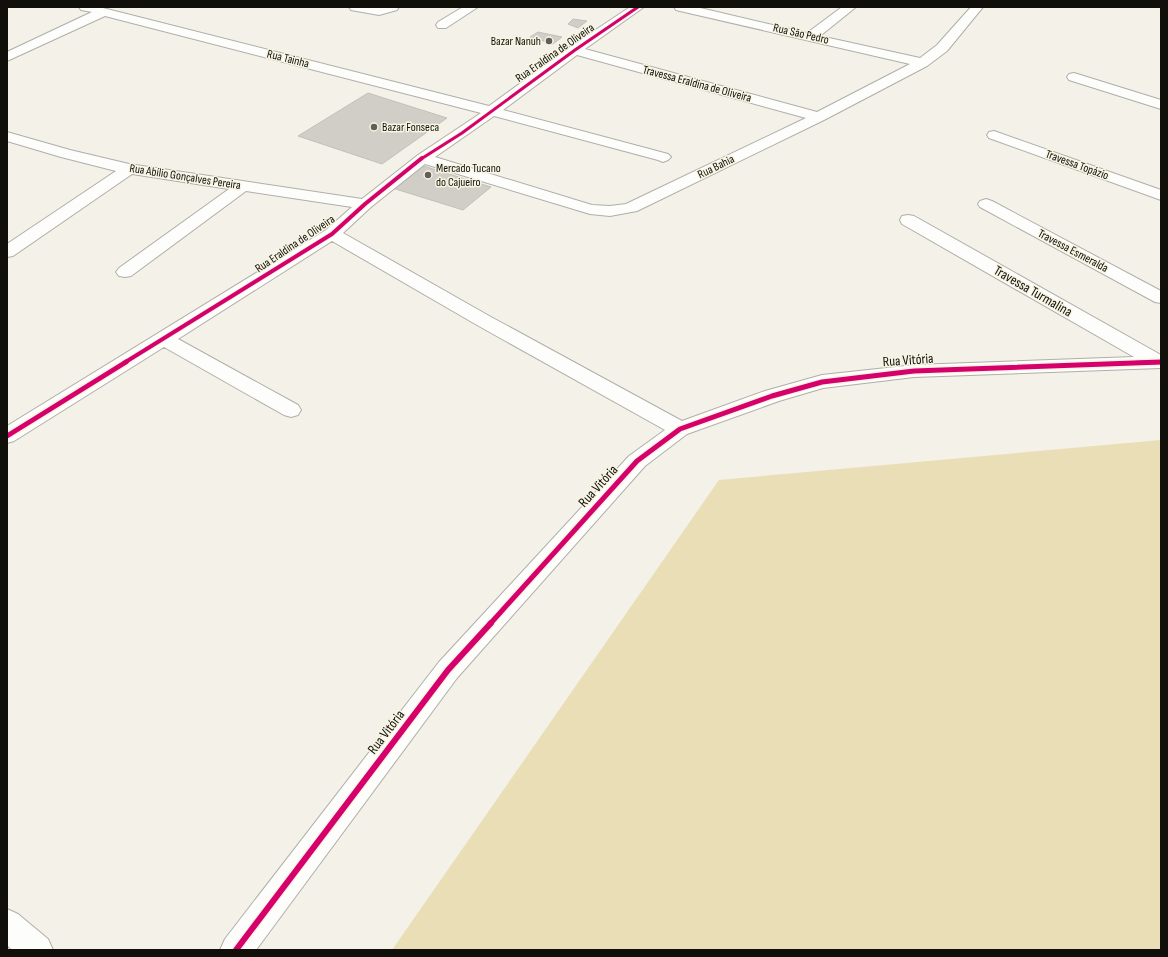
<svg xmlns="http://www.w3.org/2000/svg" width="1168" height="957" font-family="'Sofia Sans Condensed',sans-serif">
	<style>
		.green { fill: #e9deb5 }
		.building { fill: #d0cec7; stroke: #c2c1ba }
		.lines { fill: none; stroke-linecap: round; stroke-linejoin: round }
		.street-casing { stroke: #b0aea8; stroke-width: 2 }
		.street { fill: #fdfdfc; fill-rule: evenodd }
		.cycleway-far3-casing { stroke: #f8f4e3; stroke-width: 4.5 }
		.cycleway-far2-casing { stroke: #f8f4e3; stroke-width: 6 }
		.cycleway-far1-casing { stroke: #f8f4e3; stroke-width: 8 }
		.cycleway-casing { stroke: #f8f4e3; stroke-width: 9 }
		.cycleway-far3 { stroke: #d6006c; stroke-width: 3 }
		.cycleway-far2 { stroke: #d6006c; stroke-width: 4 }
		.cycleway-far1 { stroke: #d6006c; stroke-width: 5 }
		.cycleway { stroke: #d6006c; stroke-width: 6 }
		.poi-dot { fill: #5f5e57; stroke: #f8f4e3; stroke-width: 1.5 }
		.labels { text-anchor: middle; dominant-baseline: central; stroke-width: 3; stroke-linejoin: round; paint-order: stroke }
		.far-street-label { font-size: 12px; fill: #100f09; stroke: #f8f4e3 }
		.far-poi-label { font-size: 12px; fill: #100f09; stroke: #f8f4e3; text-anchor: start }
		.street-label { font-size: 14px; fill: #100f09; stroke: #f8f4e3 }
	</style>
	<rect width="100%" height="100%" fill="#f3f1e8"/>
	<path class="green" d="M1161,440V950H392L719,480Z"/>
	<g class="building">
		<path d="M573,19L587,21L578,28L568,24Z"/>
		<path d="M538,32L562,37L553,44L530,37Z"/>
		<path d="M368,93L447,118L382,164L298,136Z"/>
		<path d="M417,164L491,187L463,210L389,187Z"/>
	</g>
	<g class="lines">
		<g class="street-casing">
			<g id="street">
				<path d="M79,7H99L489,106L570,47L630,7H644L585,49L817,112L910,64L680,11L676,10L674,7H696L807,33L842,7H856L820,36L920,58L937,45L971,7H983L947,51L927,66L824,120L637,211L610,216L590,214L425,164L371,207L343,233L491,317L682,421L765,391L822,375L914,365L1134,357L902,224L900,220L902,216L908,215L914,216L1161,355V368L914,377L823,388L779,401L687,434L645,466L457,678L256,950H220L225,939L439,662L629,456L665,430L477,325L332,241L178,339L298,405L301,410L298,415L291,417L284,415L164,347L14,441L7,443V426L326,230L352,207L246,191L131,276L125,277L119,276L116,272L119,268L229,189L132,174L13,256L7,257V244L116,171L61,157L7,141V132L70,150L129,164L362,199L418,155L481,113L105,16L7,61V52L92,12L81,10ZM577,55L806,118L626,204L610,206L592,205L435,157L494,116L658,160L663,162L668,160L671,157L668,154L503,110Z"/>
				<path d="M349,7H399L397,10L379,15L351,10Z"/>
				<path d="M463,7H478L446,28H438L436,25L438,22Z"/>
				<path d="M1074,73L1161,100V109L1069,80L1067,77L1069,74Z"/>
				<path d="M994,131L1161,190V200L989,138L987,135L989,132Z"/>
				<path d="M986,199L992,201L1161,291V303L1155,302L980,207L978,204L980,201Z"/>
				<path d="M7,909L18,914L48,939L53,950H12L7,945Z"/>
			</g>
		</g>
		<use href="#street" class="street"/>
		<g class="cycleway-far3-casing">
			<path id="cycleway-far3" d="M421,159L462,133L575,50L638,7"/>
		</g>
		<g class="cycleway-far2-casing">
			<g id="cycleway-far2">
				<path d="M124,363L332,234L365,204L422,158"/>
				<path d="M1133,363L1161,362"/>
			</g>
		</g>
		<g class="cycleway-far1-casing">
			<g id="cycleway-far1">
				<path d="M7,436L126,362"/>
				<path d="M490,624L637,461L680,429L772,396L822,382L914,371L1161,362"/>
			</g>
		</g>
		<g class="cycleway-casing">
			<path id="cycleway" d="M236,950L448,670L491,623"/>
		</g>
		<use href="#cycleway-far3" class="cycleway-far3"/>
		<use href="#cycleway-far2" class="cycleway-far2"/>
		<use href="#cycleway-far1" class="cycleway-far1"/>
		<use href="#cycleway" class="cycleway"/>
	</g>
	<g class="poi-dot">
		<circle cx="549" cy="41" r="4"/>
		<circle cx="374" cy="127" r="4"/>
		<circle cx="428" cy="175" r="4"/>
	</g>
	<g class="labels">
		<g class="far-street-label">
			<text transform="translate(801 34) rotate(13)">Rua São Pedro</text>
			<text transform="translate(555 53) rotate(-35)">Rua Eraldina de Oliveira</text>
			<text transform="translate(288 59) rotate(14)">Rua Tainha</text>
			<text transform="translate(697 84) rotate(15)">Travessa Eraldina de Oliveira</text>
			<text transform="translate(1077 165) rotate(20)">Travessa Topázio</text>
			<text transform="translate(716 167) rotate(-26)">Rua Bahia</text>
			<text transform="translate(185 177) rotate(9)">Rua Abílio Gonçalves Pereira</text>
			<text transform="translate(295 244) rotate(-34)">Rua Eraldina de Oliveira</text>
			<text transform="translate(1073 251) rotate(28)">Travessa Esmeralda</text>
		</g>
		<g class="far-poi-label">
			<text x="541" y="41" text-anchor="end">Bazar Nanuh</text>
			<text x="382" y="127">Bazar Fonseca</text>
			<text x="436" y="168">Mercado Tucano<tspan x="436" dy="14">do Cajueiro</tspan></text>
		</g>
		<g class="street-label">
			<text transform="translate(1033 291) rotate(30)">Travessa Turmalina</text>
			<text transform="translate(908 360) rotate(-4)">Rua Vitória</text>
			<text transform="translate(598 486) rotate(-48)">Rua Vitória</text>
			<text transform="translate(386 732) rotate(-53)">Rua Vitória</text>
		</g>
	</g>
	<rect width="1168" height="957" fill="none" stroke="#100f09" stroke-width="16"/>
</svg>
